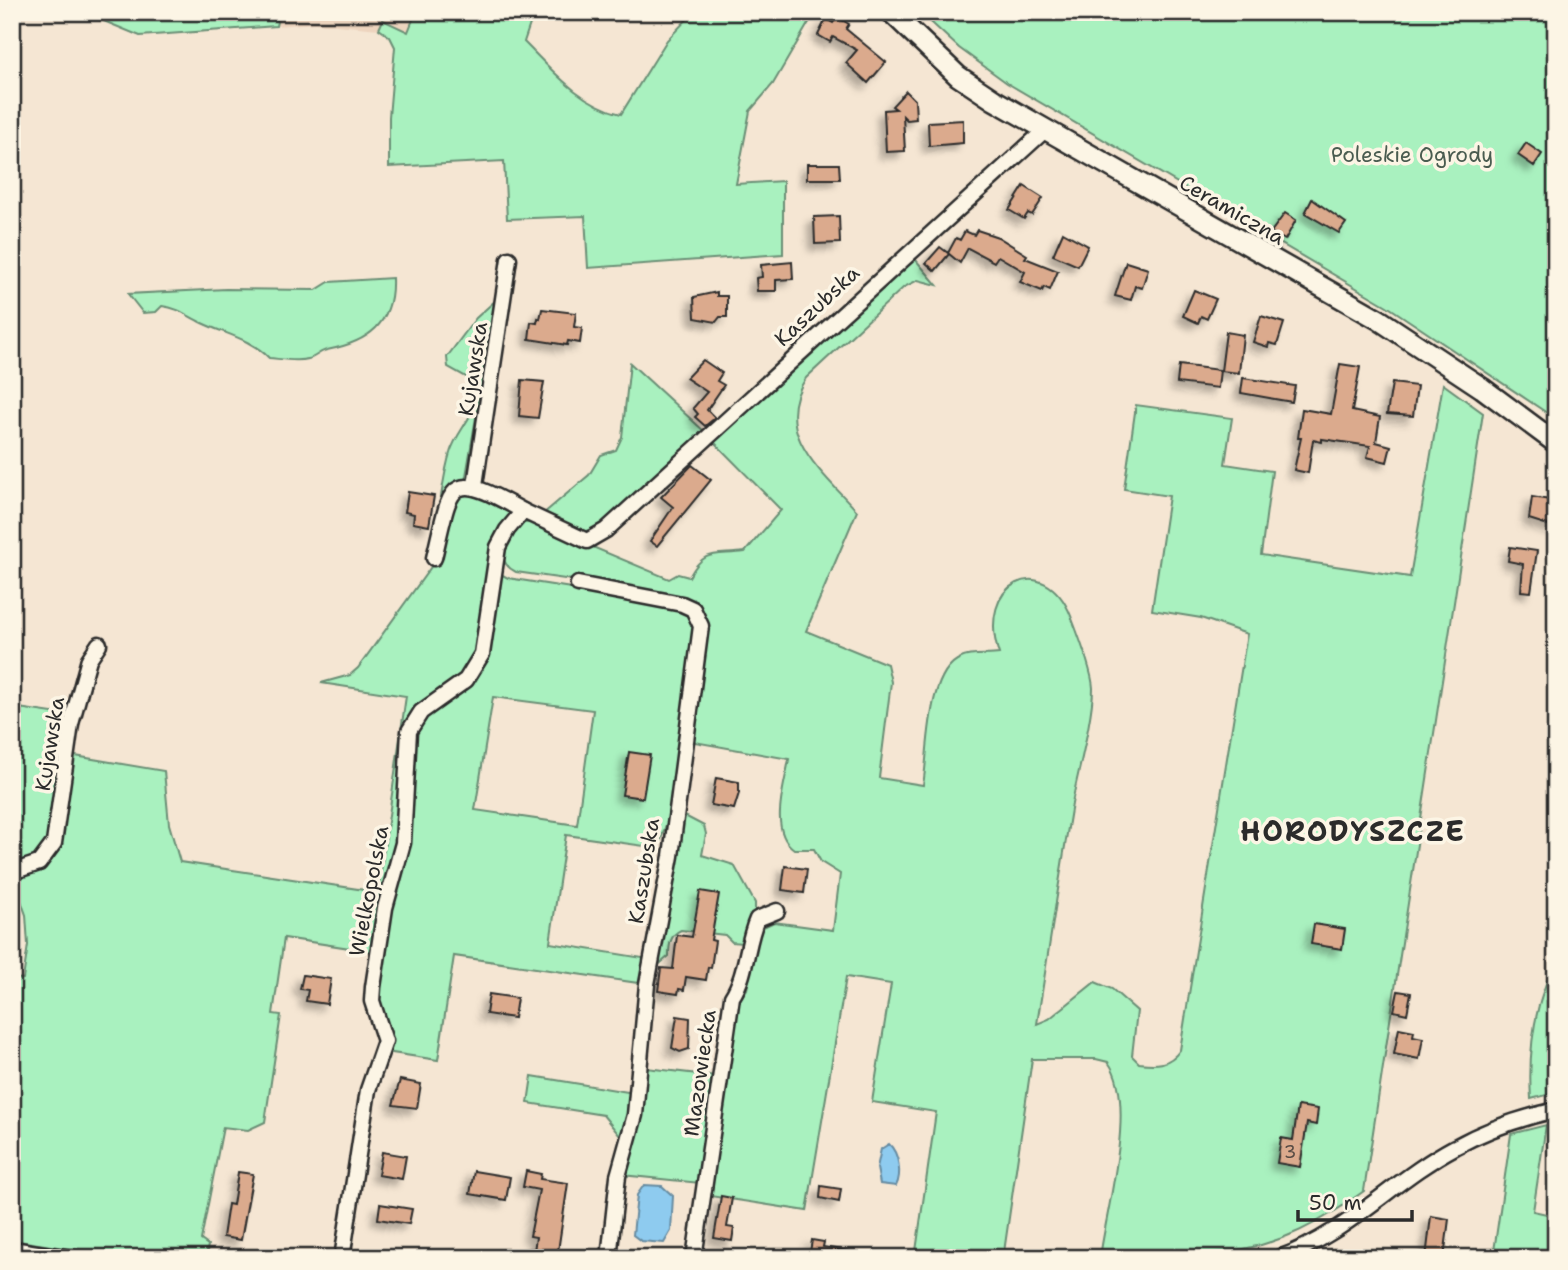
<svg xmlns="http://www.w3.org/2000/svg" width="1568" height="1270" font-family="'Shantell Sans',sans-serif">
	<style>
		.built { fill: #edd4be }
		.green { fill: #a9f1bf; stroke: #6a8e75; stroke-width: 2; fill-rule: evenodd }
		.water { fill: #8ecbef; stroke: #668ba1; stroke-width: 2 }
		.building { fill: #dbaa8d; stroke: #2b2b2b; stroke-width: 2; filter: url(#shadow) }
		.lines { fill: none; stroke-linecap: round; stroke-linejoin: round }
		.street-casing { stroke: #2b2b2b; stroke-width: 19 }
		.secondary-casing { stroke: #2b2b2b; stroke-width: 24 }
		.street { stroke: #fcf5e5; stroke-width: 14 }
		.secondary { stroke: #fcf5e5; stroke-width: 19 }
		.labels { text-anchor: middle; dominant-baseline: central; stroke-width: 7; stroke-linejoin: round; paint-order: stroke }
		.number-label { font-size: 18px; fill: #574b44 }
		.park-label { font-size: 21px; fill: #4a5c50; stroke: #fcf5e5 }
		.street-label { font-size: 21px; fill: #2b2b2b; stroke: #fcf5e5 }
		.district-label { font-size: 28px; font-weight: bold; letter-spacing: 2px; fill: #2b2b2b; stroke: #fcf5e5 }
	</style>
	<defs>
		<filter id="shadow"><feDropShadow dx="-6" dy="6" stdDeviation="3.5" flood-color="#0004"/></filter>
	</defs>
	<rect width="100%" height="100%" fill="#f5e6d3"/>
	<filter id="ink" filterUnits="userSpaceOnUse"><feTurbulence type="fractalNoise" baseFrequency=".0143" numOctaves="2"/><feDisplacementMap in="SourceGraphic" scale="14" xChannelSelector="R" yChannelSelector="G"/><feConvolveMatrix kernelMatrix="1 2 1 2 8 2 1 2 1" color-interpolation-filters="sRGB"/></filter>
	<g filter="url(#ink)">
		<path class="built" d="M279,12H416L408,33L383,21L379,29L315,23L276,26Z"/>
		<g class="green">
			<path d="M82,12H279L276,26L140,36Z"/>
			<path d="M416,12H534L524,42C553,71 580,104 621,114L667,40L694,12H815L773,84L750,111L736,184L783,181V254L588,268L585,216L507,219L504,161L389,167V117L395,47L390,37L379,29L383,20L408,32Z"/>
			<path d="M920,12H1188L1194,22L1191,12H1556V419L1387,306L1007,83L959,48Z"/>
			<path d="M910,253L937,285L918,280L904,287L806,378C770,432 823,473 857,511L806,631L887,664L891,682L879,778L923,785C929,753 926,672 961,658C971,653 988,656 999,654C975,583 1044,549 1071,616C1078,634 1092,670 1093,688C1093,716 1079,768 1073,798C1060,873 1049,949 1037,1024L1049,1019L1095,982L1112,989L1137,1011L1132,1056L1139,1063C1155,1065 1169,1066 1180,1050L1247,634L1201,618L1152,610L1169,496L1124,489L1136,405L1232,418L1225,464L1272,471L1261,555L1410,577L1443,384L1483,413L1364,1191C1268,1262 1215,1257 1101,1251C1108,1204 1137,1100 1108,1062L1096,1059H1032L1004,1252L958,1258H915L936,1112L872,1102L891,984L846,977L807,1211L710,1196L737,1004L747,989L759,929L774,922L833,930L840,874L821,862L814,849H794C768,831 785,785 789,759L689,741L697,606L593,583L516,572C493,561 506,540 517,524L533,522L669,579L678,574L689,577C705,548 714,556 745,552L781,510L710,438Z"/>
			<path d="M392,278C394,324 368,342 327,350C320,351 315,358 308,359C297,362 281,359 269,358C251,339 225,334 202,323C187,316 179,308 162,306L156,312L143,313L128,294L226,289L316,290L329,282Z"/>
			<path d="M496,300L465,482L450,489L440,502C443,486 445,469 450,453C457,428 483,410 477,383L448,367L447,357L476,318Z"/>
			<path d="M630,363L706,433L599,526L581,533L543,514L589,475L601,455L616,450L622,437Z"/>
			<path d="M467,490L516,510L502,527L478,650L464,674L415,712L399,841L376,952L284,938L273,1014L281,1015L265,1122L248,1130L223,1127L201,1240L208,1245L206,1258H129L12,1240V978L23,979L28,945L26,915L12,875L47,862L69,755L164,771L169,824L180,862L378,892L406,696L321,683L350,675L358,668L433,564L448,506Z"/>
			<path d="M497,572L508,578L672,604L690,613L696,621L669,816L658,848L566,835L550,943L643,958L645,984L454,956L438,1060L386,1052L377,1003L408,767L419,720L474,677ZM493,697L593,710L577,825L475,810Z"/>
			<path d="M12,707L66,715L51,839L34,860L12,867Z"/>
			<path d="M681,814L704,826L706,834L702,855L734,865L755,903V912L742,943L732,942L725,935L681,930C670,935 669,945 669,956L656,967Z"/>
			<path d="M1556,941V1065L1551,1094L1531,1099C1529,1067 1531,1036 1539,1005C1545,982 1556,965 1556,941Z"/>
			<path d="M646,1068L715,1076L700,1183L622,1175Z"/>
			<path d="M532,1076L634,1093L620,1136L603,1115L528,1103Z"/>
			<path d="M1546,1125L1533,1211L1556,1216V1258H1493L1511,1134Z"/>
		</g>
		<g class="water">
			<path d="M889,1144C899,1153 902,1175 896,1186L880,1184L877,1168L881,1149Z"/>
			<path d="M644,1185L662,1186L673,1196L671,1231L664,1243L641,1241L633,1235L637,1195Z"/>
		</g>
		<g class="building">
			<path d="M837,17L849,24L846,29L886,62L868,83L846,63L857,50L833,37L830,42L818,35L826,19L833,23Z"/>
			<path d="M906,91L915,100L916,119L907,120L903,116L905,151L886,152L884,110L896,109L892,106Z"/>
			<path d="M963,120V143L929,146L928,122Z"/>
			<path d="M1526,143L1542,154L1534,166L1518,155Z"/>
			<path d="M807,164H839L840,179H807Z"/>
			<path d="M1024,186L1043,198L1032,215L1028,213L1024,219L1009,210Z"/>
			<path d="M1312,199L1346,223L1339,233L1305,213Z"/>
			<path d="M1285,213L1296,220L1285,240L1271,232Z"/>
			<path d="M839,216L840,243L815,244L814,217Z"/>
			<path d="M977,230L998,237L1027,255L1025,258L1058,271L1050,290L1044,287L1042,291L1020,282L1025,272L998,256L994,262L968,248L960,263L949,254L935,271L926,263L940,247L948,253L956,238L960,240L965,231L974,235Z"/>
			<path d="M1063,232L1088,246L1078,266L1053,255Z"/>
			<path d="M792,262L793,279L776,280V291H757L756,278L762,277L761,265Z"/>
			<path d="M1126,262L1148,269L1142,288L1135,286L1131,300L1115,296Z"/>
			<path d="M1194,290L1216,299L1207,319L1201,316L1198,323L1183,316Z"/>
			<path d="M717,292V296H727V317H720L716,322L695,318L694,297Z"/>
			<path d="M542,309L576,313L574,327L582,328L580,343L568,341L567,345L529,339L531,322L537,323L538,318L540,319Z"/>
			<path d="M1261,316L1284,323L1277,345L1269,343L1268,347L1253,342Z"/>
			<path d="M1226,332L1243,335L1239,373L1221,371Z"/>
			<path d="M703,360L722,373L717,381L724,385L707,410L715,418L705,426L695,417L698,414L693,408L707,392L686,378Z"/>
			<path d="M1340,364L1360,367L1352,411L1380,417L1376,442L1391,446L1387,462L1367,457L1370,446L1322,439V442L1313,440L1308,473L1294,470L1301,438H1298L1302,409L1331,414Z"/>
			<path d="M1179,365L1220,370L1218,388L1177,383Z"/>
			<path d="M1243,378L1295,386L1292,402L1241,393Z"/>
			<path d="M522,380L544,382L538,418L519,416Z"/>
			<path d="M1392,383L1417,386L1413,416L1387,414Z"/>
			<path d="M692,465L711,480L657,546L650,541L673,507L661,497Z"/>
			<path d="M408,492L434,496L429,526L413,523L414,514L405,512Z"/>
			<path d="M1532,497L1556,501L1554,527L1529,519Z"/>
			<path d="M1510,547L1537,551L1531,592L1521,591L1523,564L1508,561Z"/>
			<path d="M629,752L650,755L643,798L622,795Z"/>
			<path d="M716,778L739,782V793L734,809L711,805Z"/>
			<path d="M785,866L807,869L804,893L782,890Z"/>
			<path d="M700,891L719,894L711,940L715,941L711,968L708,967L706,980L686,977L684,990L679,989L678,994L658,991L661,968L673,969L677,935L692,937Z"/>
			<path d="M1314,924L1345,929L1342,949L1311,944Z"/>
			<path d="M303,975L331,979L327,1004L306,1001L308,990L300,989Z"/>
			<path d="M1398,991L1411,993L1407,1014L1394,1011Z"/>
			<path d="M489,994L517,998L514,1018L486,1014Z"/>
			<path d="M677,1016L690,1018L689,1049L680,1052L672,1048Z"/>
			<path d="M1399,1028L1414,1031L1413,1036L1423,1038L1419,1059L1394,1054Z"/>
			<path d="M400,1080L421,1084L417,1108L393,1105Z"/>
			<path d="M1298,1106L1318,1109L1316,1125L1307,1123L1300,1167L1277,1163L1281,1138L1293,1140Z"/>
			<path d="M382,1152L406,1156L402,1179L378,1175Z"/>
			<path d="M474,1171L510,1177L506,1200L470,1194Z"/>
			<path d="M526,1171L541,1174L540,1179L568,1183L557,1258H533L536,1237L530,1236L539,1190L523,1187Z"/>
			<path d="M238,1172L253,1174L241,1240L223,1237L228,1204L233,1205Z"/>
			<path d="M821,1186L841,1189L839,1202L820,1198Z"/>
			<path d="M721,1196L732,1198L727,1227L734,1228L732,1241L714,1238Z"/>
			<path d="M380,1204L412,1209L409,1224L378,1219Z"/>
			<path d="M1431,1216L1449,1219L1444,1258H1426Z"/>
			<path d="M812,1240L824,1242L823,1247L849,1251V1258H809Z"/>
		</g>
		<g class="lines">
			<g class="street-casing">
				<g id="street">
					<path d="M475,485L509,259"/>
					<path d="M434,558C452,482 447,468 523,511"/>
					<path d="M578,584L682,604L693,609L701,626L671,856L647,984L635,1115L618,1176L609,1258"/>
					<path d="M12,872L39,863L54,843L71,724L89,659L99,644"/>
					<path d="M12,1249L69,1258"/>
					<path d="M342,1258L368,1090L385,1041L372,1001L373,987L385,908L403,843L409,731L421,712L466,680L482,654L498,547L507,530L523,511L587,541L606,530L1045,130"/>
					<path d="M694,1258L732,997C747,974 746,944 757,919L777,911"/>
					<path d="M1279,1258C1347,1234 1393,1180 1455,1147C1487,1129 1521,1118 1556,1110"/>
				</g>
			</g>
			<g class="secondary-casing">
				<path id="secondary" d="M891,12L958,76L994,100L1378,319L1482,388L1556,443"/>
			</g>
			<use href="#street" class="street"/>
			<use href="#secondary" class="secondary"/>
		</g>
	</g>
	<g class="labels">
		<g class="number-label">
			<text x="1290" y="1152">3</text>
		</g>
		<g class="park-label">
			<text x="1412" y="155">Poleskie Ogrody</text>
		</g>
		<g class="street-label">
			<text transform="translate(1232 210) rotate(30)">Ceramiczna</text>
			<text transform="translate(817 306) rotate(-43)">Kaszubska</text>
			<text transform="translate(473 369) rotate(-81)">Kujawska</text>
			<text transform="translate(50 744) rotate(-81)">Kujawska</text>
			<text transform="translate(644 871) rotate(-81)">Kaszubska</text>
			<text transform="translate(369 891) rotate(-79)">Wielkopolska</text>
			<text transform="translate(700 1073) rotate(-82)">Mazowiecka</text>
		</g>
		<g class="district-label">
			<text x="1353" y="831">HORODYSZCZE</text>
		</g>
	</g>
	<rect width="1568" height="1270" fill="none" stroke="#fcf5e5" stroke-width="42"/>
	<rect x="21" y="21" width="1526" height="1228" fill="none" stroke="#2b2b2b" stroke-width="2.5" filter="url(#ink)"/>
	<path d="M1298 1210v10h114v-10" fill="none" stroke="#2b2b2b" stroke-width="3.5"/>
	<text x="1309" y="1210" font-size="21" fill="#2b2b2b" stroke="#fcf5e5" stroke-width="5" paint-order="stroke">50 m</text>
</svg>
